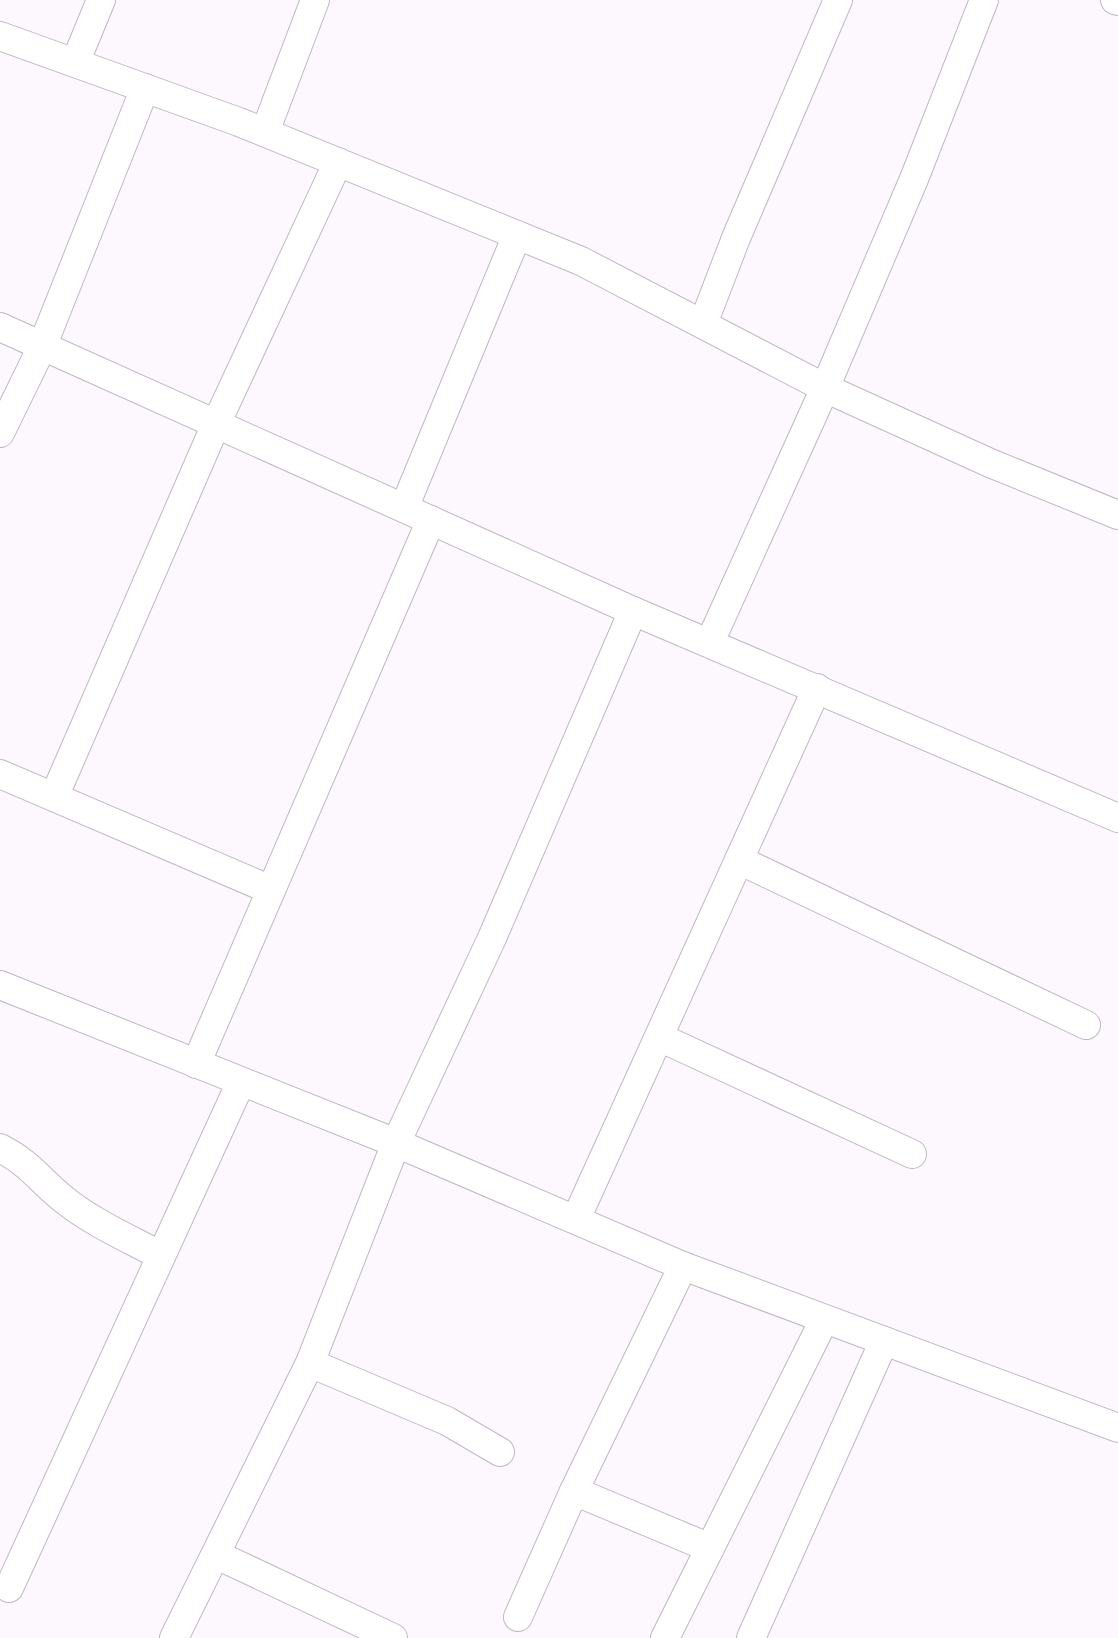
<svg xmlns="http://www.w3.org/2000/svg" width="1118" height="1638" font-family="Raleway,sans-serif">
	<style>
		.lines { fill: none; stroke-linecap: round; stroke-linejoin: round }
		.minor-casing { stroke: #c2b6c3; stroke-width: 30 }
		.tertiary-casing { stroke: #c2b6c3; stroke-width: 30 }
		.minor { stroke: #fff; stroke-width: 28 }
		.tertiary { stroke: #fff; stroke-width: 28 }
	</style>
	<rect width="100%" height="100%" fill="#fdf8fd"/>
	<g class="lines">
		<g class="minor-casing">
			<g id="minor">
				<path d="M1115,0L1118,1"/>
				<path d="M75,63L101,0"/>
				<path d="M265,132L315,0"/>
				<path d="M703,324L736,238L838,0"/>
				<path d="M0,327L633,611L1118,818"/>
				<path d="M0,433L42,347L145,88"/>
				<path d="M404,508L517,235"/>
				<path d="M710,642L825,388L914,179L984,0"/>
				<path d="M0,774L271,890"/>
				<path d="M54,797L216,424L338,162"/>
				<path d="M739,860L1086,1025"/>
				<path d="M0,985L396,1143L683,1266L1118,1428"/>
				<path d="M659,1037L912,1154"/>
				<path d="M196,1064L431,520"/>
				<path d="M0,1148C28,1162 39,1179 62,1198C91,1222 128,1238 161,1256"/>
				<path d="M576,1219L817,688"/>
				<path d="M310,1363L447,1421L500,1452"/>
				<path d="M574,1491L710,1548"/>
				<path d="M217,1555L393,1638"/>
				<path d="M9,1588L241,1082"/>
				<path d="M518,1617L574,1491L683,1266"/>
				<path d="M174,1638L310,1363L396,1143L492,938L633,611"/>
				<path d="M665,1638L824,1320"/>
				<path d="M751,1638L884,1341"/>
			</g>
		</g>
		<g class="tertiary-casing">
			<path id="tertiary" d="M0,36L239,122L581,261L825,388L990,463L1118,515"/>
		</g>
		<use href="#minor" class="minor"/>
		<use href="#tertiary" class="tertiary"/>
	</g>
</svg>
